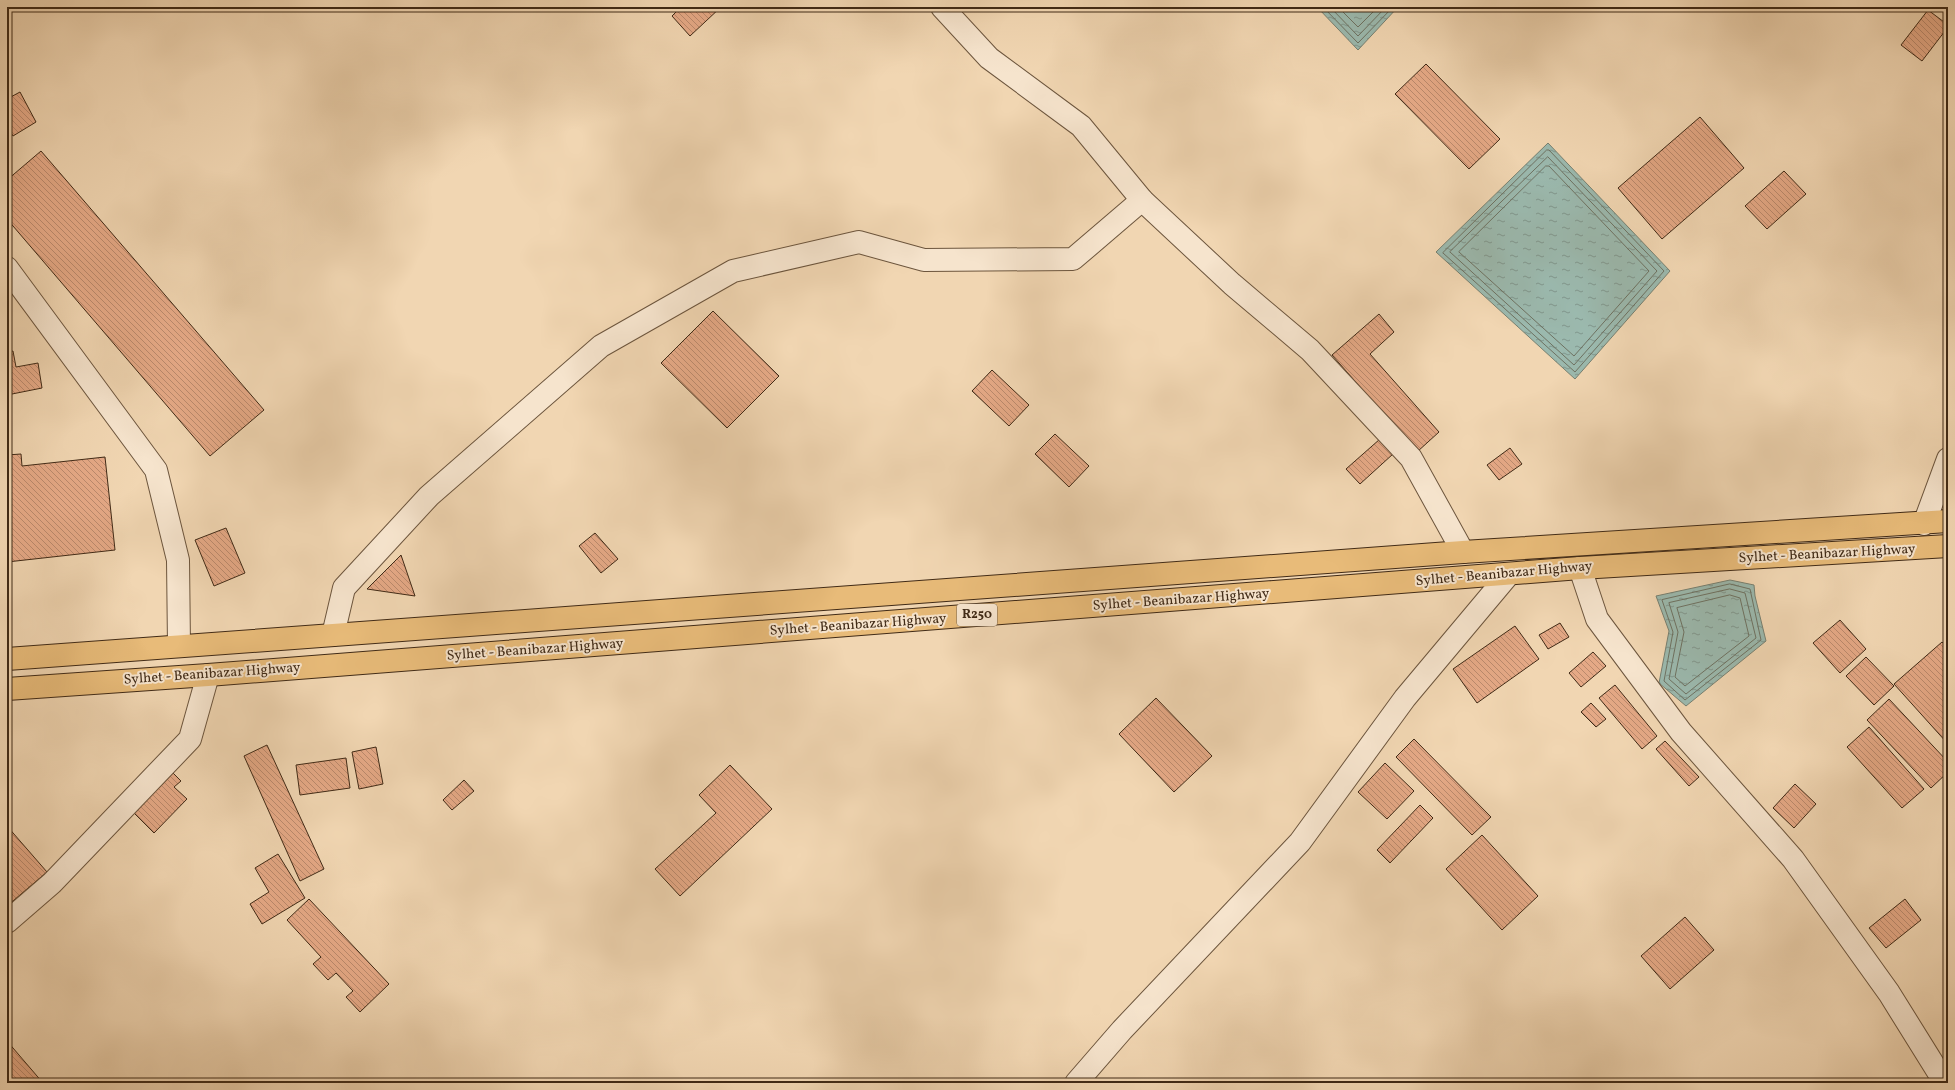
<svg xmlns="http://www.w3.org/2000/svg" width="1955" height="1090" font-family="Vollkorn,serif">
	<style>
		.water { fill: url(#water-ripples); stroke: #778071 }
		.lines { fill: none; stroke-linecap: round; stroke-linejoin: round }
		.shore { stroke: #6e7262; stroke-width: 1 }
		.building { fill: url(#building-back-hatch); stroke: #402a16 }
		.minor-casing { stroke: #6c553d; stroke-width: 24 }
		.major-casing { stroke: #402a16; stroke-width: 24 }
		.minor { stroke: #f6e4cd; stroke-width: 22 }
		.major { stroke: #e8bb79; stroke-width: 22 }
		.labels { text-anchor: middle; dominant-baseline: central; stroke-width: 4; stroke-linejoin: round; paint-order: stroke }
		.shield { fill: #f6e4cd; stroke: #77624d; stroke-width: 1 }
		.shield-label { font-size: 13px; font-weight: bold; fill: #402a16 }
		.street-label { font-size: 14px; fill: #402a16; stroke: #f6e4cd }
	</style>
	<defs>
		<pattern id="water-ripples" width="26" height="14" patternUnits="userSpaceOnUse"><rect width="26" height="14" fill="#9bb9ae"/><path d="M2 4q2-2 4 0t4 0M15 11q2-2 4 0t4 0" fill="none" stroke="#80978d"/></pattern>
		<pattern id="building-back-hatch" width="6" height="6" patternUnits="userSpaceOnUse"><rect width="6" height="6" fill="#e5a986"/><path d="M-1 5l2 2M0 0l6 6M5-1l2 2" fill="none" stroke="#bb8a6d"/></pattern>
	</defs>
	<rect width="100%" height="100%" fill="#f1d6b2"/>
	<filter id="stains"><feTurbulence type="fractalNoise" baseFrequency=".005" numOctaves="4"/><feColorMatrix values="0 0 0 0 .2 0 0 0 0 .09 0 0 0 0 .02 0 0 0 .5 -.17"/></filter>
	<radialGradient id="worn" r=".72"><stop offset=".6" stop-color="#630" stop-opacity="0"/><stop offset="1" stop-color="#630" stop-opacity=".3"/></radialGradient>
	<g class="water">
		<path d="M1317,7H1398L1358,50Z"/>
		<path d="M1548,143L1670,271L1575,379L1436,252Z"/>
		<path d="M1730,580L1754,585L1755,596L1766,641L1686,706L1659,683L1669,631L1656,596Z"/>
	</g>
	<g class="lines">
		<g class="shore">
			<path d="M1323,7L1358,43L1393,7"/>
			<path d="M1330,7L1358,36L1386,7"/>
			<path d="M1338,7L1358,27L1378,7"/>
			<path d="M1547,150H1549L1664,271L1575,372L1443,253Z"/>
			<path d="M1548,157L1657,271L1574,365L1450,252Z"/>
			<path d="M1546,166H1549L1649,271L1574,356L1459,252Z"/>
			<path d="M1730,584L1750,589L1761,640L1685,700L1664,681L1673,632L1662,600Z"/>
			<path d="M1730,589L1745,593L1756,638L1686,694L1669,679L1678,632L1669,603Z"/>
			<path d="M1730,595L1740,598L1749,636L1685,686L1675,677L1684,632L1677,608Z"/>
		</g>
	</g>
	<g class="building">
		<path d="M681,7H721L690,36L672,16Z"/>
		<path d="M1928,10L1948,25V27L1922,61L1901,45Z"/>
		<path d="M1426,64L1500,139L1469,169L1395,94Z"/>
		<path d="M20,92L36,122L13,136L7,126V99Z"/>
		<path d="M1700,117L1744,168L1662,239L1618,188Z"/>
		<path d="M41,151L264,410L210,456L7,219V180Z"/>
		<path d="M1784,171L1806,194L1767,229L1745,206Z"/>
		<path d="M713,311L779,376L727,428L661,363Z"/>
		<path d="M1379,314L1394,332L1370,354L1439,432L1417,452L1332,355Z"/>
		<path d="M13,351L16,367L38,363L42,388L7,395V352Z"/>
		<path d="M992,370L1029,405L1009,426L972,391Z"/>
		<path d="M1055,434L1089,466L1069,487L1035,454Z"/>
		<path d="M1380,439L1393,454L1360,484L1346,469Z"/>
		<path d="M1510,448L1522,464L1499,480L1487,465Z"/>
		<path d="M21,454L22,466L105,457L115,550L7,562V455Z"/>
		<path d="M226,528L245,573L214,586L195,540Z"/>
		<path d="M595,533L618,559L601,573L579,546Z"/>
		<path d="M401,555L415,596L367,589Z"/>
		<path d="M1840,620L1866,649L1840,673L1813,643Z"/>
		<path d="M1560,623L1569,637L1548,649L1539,635Z"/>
		<path d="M1515,626L1539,659L1477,703L1453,669Z"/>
		<path d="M1942,642L1948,648V744L1894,684Z"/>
		<path d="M1593,652L1606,666L1581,687L1569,673Z"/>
		<path d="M1866,657L1894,686L1874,705L1846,676Z"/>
		<path d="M1615,685L1657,736L1642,749L1599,698Z"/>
		<path d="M1156,698L1212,756L1174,792L1119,734Z"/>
		<path d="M1889,699L1948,762V772L1931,788L1867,720Z"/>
		<path d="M1591,703L1606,719L1596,727L1581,712Z"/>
		<path d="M1869,727L1924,789L1902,808L1847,747Z"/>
		<path d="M1414,739L1491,817L1472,835L1396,757Z"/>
		<path d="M1665,741L1699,777L1689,786L1656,749Z"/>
		<path d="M267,745L324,869L300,881L244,756Z"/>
		<path d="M376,747L383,784L359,789L352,752Z"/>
		<path d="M346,758L350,788L300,795L296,765Z"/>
		<path d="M1385,763L1414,791L1387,819L1358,792Z"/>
		<path d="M730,765L772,809L680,896L655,869L716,813L699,795Z"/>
		<path d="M173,773L181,781L174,787L187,799L154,833L134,813Z"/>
		<path d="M464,780L474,791L452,810L443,800Z"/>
		<path d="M1795,784L1816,804L1794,828L1773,808Z"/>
		<path d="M1420,805L1433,818L1390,863L1377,850Z"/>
		<path d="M7,826L47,872L7,906Z"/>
		<path d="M1482,835L1538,896L1502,930L1446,869Z"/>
		<path d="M278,854L305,898L262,924L250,904L269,892L255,868Z"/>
		<path d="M309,899L389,984L360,1012L346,997L353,991L336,973L328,980L313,964L321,957L287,920Z"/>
		<path d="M1905,899L1921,920L1886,948L1869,928Z"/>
		<path d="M1685,917L1714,950L1670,989L1641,956Z"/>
		<path d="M7,1041L43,1083H7Z"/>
	</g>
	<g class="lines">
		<g class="minor-casing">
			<g id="minor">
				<path d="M942,7L989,58L1081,126L1142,200L1232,284L1310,350L1411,458L1463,552"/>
				<path d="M7,268L156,470L178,560L179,646"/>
				<path d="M1924,524L1948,459"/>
				<path d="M1580,568L1597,619L1681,732L1793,859L1889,993L1945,1083"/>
				<path d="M333,635L344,588L429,496L601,346L733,271L859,242L924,260L1073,259L1142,200"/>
				<path d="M7,922L52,883L190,739L208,675"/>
				<path d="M1076,1083L1122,1030L1300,842L1405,698L1509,574"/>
			</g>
		</g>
		<g class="major-casing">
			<g id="major">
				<path d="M7,659L1463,552L1948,521"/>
				<path d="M7,689L208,675L1580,568L1948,546"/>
			</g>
		</g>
		<use href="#minor" class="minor"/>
		<use href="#major" class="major"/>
	</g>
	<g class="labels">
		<rect class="shield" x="957" y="604" width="40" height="22" rx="3"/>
		<g class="shield-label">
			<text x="977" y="615">R250</text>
		</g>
		<g class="street-label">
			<text transform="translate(1827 554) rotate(-3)">Sylhet - Beanibazar Highway</text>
			<text transform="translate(1504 574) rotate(-5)">Sylhet - Beanibazar Highway</text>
			<text transform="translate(1181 600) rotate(-4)">Sylhet - Beanibazar Highway</text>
			<text transform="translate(858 625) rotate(-4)">Sylhet - Beanibazar Highway</text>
			<text transform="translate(535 650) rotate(-4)">Sylhet - Beanibazar Highway</text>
			<text transform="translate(212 674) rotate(-4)">Sylhet - Beanibazar Highway</text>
		</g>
	</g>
	<rect width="1955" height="1090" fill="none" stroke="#f1d6b2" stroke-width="24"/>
	<rect x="8" y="8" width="1939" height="1074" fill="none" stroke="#402a16" stroke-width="2"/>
	<rect x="12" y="12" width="1931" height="1066" fill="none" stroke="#402a16"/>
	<rect width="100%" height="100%" filter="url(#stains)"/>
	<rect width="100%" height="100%" fill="url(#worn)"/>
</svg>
